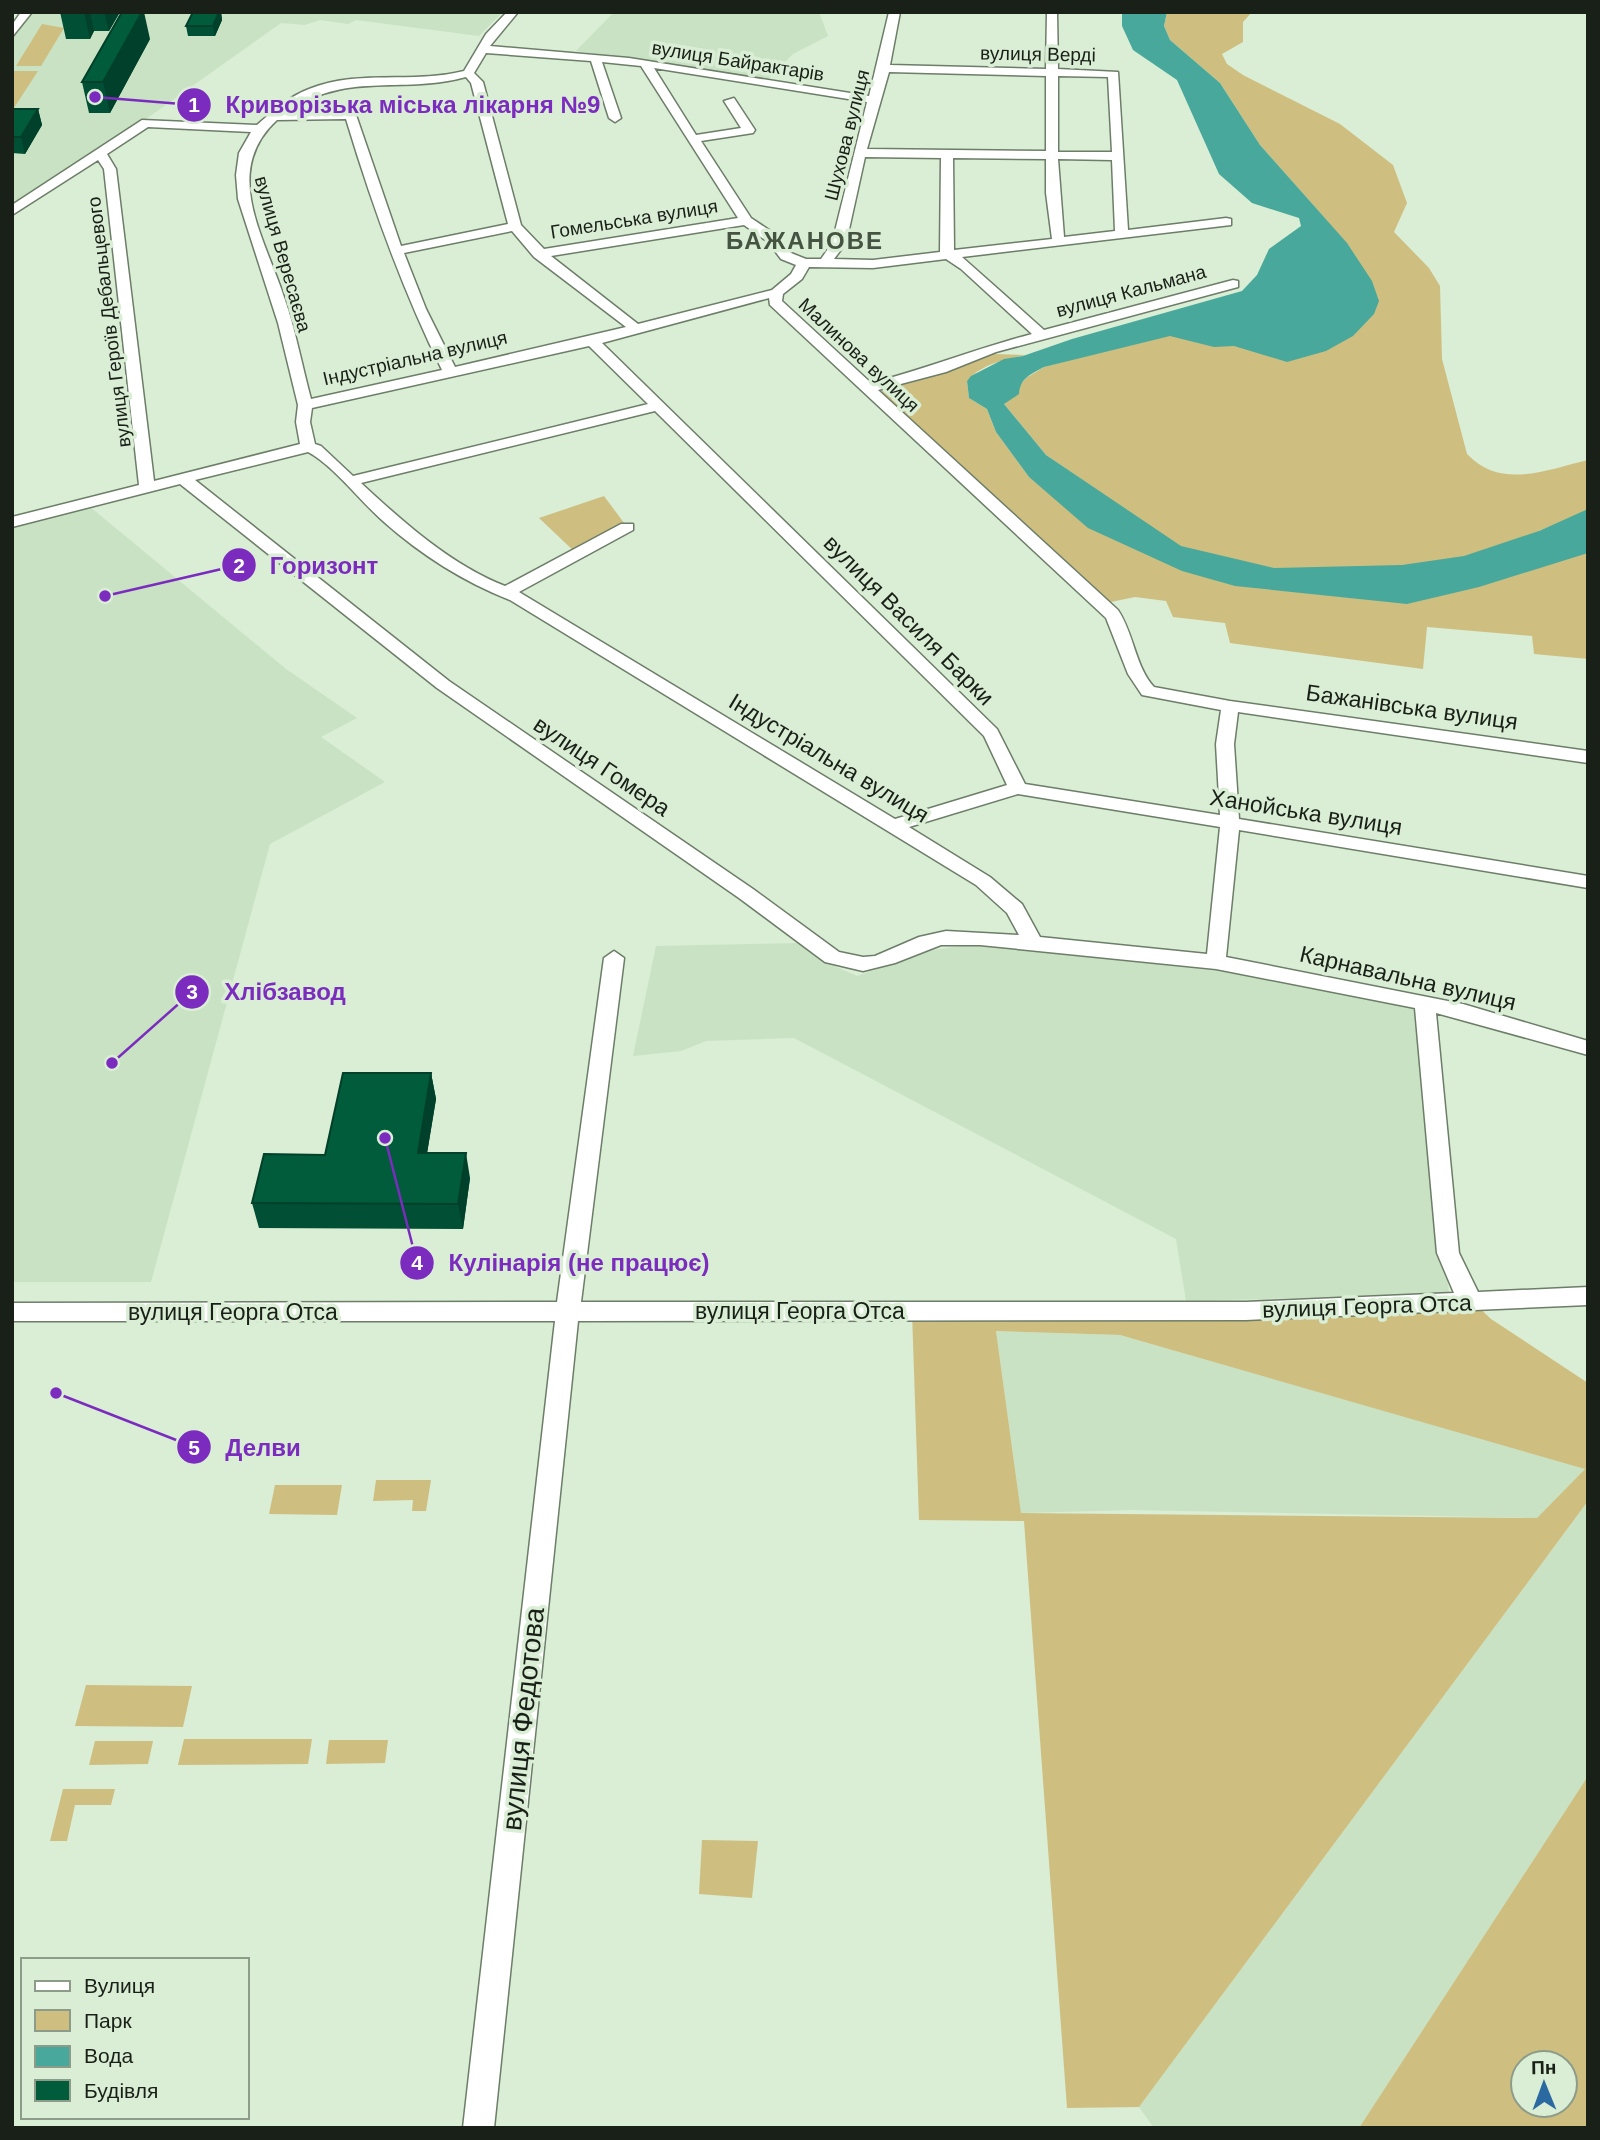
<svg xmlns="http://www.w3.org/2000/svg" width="1600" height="2140" font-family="Arial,sans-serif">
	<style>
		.built { fill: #cae2c4 }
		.green { fill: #cebf80; fill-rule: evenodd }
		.water { fill: #48a89b }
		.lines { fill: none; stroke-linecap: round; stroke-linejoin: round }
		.minor-casing { stroke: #6c7d68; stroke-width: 3 }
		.minor { fill: #fff; fill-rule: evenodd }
		.wall { fill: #014f34 }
		.shaded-wall { fill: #01402a }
		.building { fill: #015c3c; stroke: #01402a; stroke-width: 2 }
		.labels { text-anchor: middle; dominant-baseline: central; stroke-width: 7; stroke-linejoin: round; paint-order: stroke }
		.far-street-label { font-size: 19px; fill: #192017; stroke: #daedd5 }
		.street-label { font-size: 23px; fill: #192017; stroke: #daedd5 }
		.far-district-label { font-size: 24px; font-weight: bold; letter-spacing: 2px; fill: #445441; stroke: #daedd5 }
		.near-street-label { font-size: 28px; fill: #192017; stroke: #daedd5 }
		.leader { fill: none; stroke: #7b2cbf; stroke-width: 2.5 }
		.callout-dot { fill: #7b2cbf; stroke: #daedd5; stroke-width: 2.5 }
		.mark-label { font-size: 21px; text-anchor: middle; font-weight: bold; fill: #fff }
		.callout-label { font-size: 24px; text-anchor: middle; font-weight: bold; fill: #7b2cbf; stroke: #daedd5; stroke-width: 7; stroke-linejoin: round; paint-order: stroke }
	</style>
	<rect width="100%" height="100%" fill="#daedd5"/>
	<g class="built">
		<path d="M27,12H503L479,36L356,20L348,24L320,20L305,25L281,23L87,161L12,207V34Z"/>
		<path d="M614,12H819L828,36L793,54L766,81L576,51Z"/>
		<path d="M89,506L286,669L357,718L321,737L385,782L270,844L151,1282H12V522Z"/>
		<path d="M799,943L818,959L857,976L933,950L975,944L1217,971L1418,1004L1449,1294L1186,1301L1176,1239L794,1038L706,1041L681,1051L633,1056L656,946Z"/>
		<path d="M996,1331L1120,1335L1586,1468L1537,1518L1132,1510L1021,1513Z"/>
		<path d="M1588,1501V1776L1359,2128H1154L1139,2107Z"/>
	</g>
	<g class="green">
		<path d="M1167,12H1252L1243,22V42L1222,54L1227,64L1243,75L1340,124L1393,165L1407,203L1394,232L1429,268L1440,286L1442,359L1467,454C1501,490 1546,470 1588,460V510L1539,531L1551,562L1588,553V659L1534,654L1532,636L1427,627L1423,669L1230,643L1225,623L1173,617L1166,601L1135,597L1101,604L881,393L885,387L994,354L1026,355C1006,359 981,364 967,381L969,398L987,409L996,432L1029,477L1056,498L1133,515L1046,455L1004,404L1026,378L1044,367L1132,343L1217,326L1328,222L1260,145L1220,83L1170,40L1164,26Z"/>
		<path d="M42,24L64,28L41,66H16Z"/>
		<path d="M12,71H38L12,111Z"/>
		<path d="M604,496L627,527L577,554L539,518Z"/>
		<path d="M1474,1303L1491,1319L1588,1383V1501L1139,2107L1067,2108L1024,1521L919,1520L912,1312ZM996,1331L1120,1335L1585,1469L1537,1518L1021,1513Z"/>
		<path d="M376,1480H431L426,1511H412L413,1500L373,1501Z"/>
		<path d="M275,1485H342L337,1515L269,1514Z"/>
		<path d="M86,1685L192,1686L183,1727L75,1726Z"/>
		<path d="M184,1739H312L308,1764L178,1765Z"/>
		<path d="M329,1740H388L385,1763L326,1764Z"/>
		<path d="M95,1741H153L148,1764L89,1765Z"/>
		<path d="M1588,1776V2128H1359ZM1523,2063H1565V2105H1523Z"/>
		<path d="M63,1789H115L111,1805H75L67,1841H50Z"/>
		<path d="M702,1840L758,1841L752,1898L699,1894Z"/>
	</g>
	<path class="water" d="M1122,12H1167L1164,26L1170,40L1220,83L1260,145L1347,243L1372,281L1379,301L1374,314L1353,336L1326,351L1287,362L1234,346L1214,347L1170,336L1044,367C1031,374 1020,378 1019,394L1004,404L1046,455L1181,546L1274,568L1402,565L1464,556L1539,531L1588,509V553L1479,587L1407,604L1235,586L1182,571L1088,528L1029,477L996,432L987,409L969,398L967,381L971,376L1004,359L1023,356L1072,339L1242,291L1257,275L1269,249L1301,226L1299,218L1252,203L1219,174L1177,80L1133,50L1122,26Z"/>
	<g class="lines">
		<g class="minor-casing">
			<g id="minor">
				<path d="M21,12H32L12,37V25Z"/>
				<path d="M507,12H518L490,46L629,58L869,96L889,12H900L890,65L1046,69L1047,12H1057L1058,69L1118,72L1128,230L1226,218L1231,219V225L962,257L1044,330L1233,280L1238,281V287L996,352L946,372L878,390L1118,610C1134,634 1135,666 1154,687L1230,701L1588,751V763L1238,712L1234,744L1239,819L1588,876V888L1239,830L1226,957L1463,1004L1588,1041V1055L1436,1013L1459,1253L1478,1292L1588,1287V1305L1246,1320L578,1321L494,2128H463L555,1321H12V1303L557,1302L604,958L614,951L624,958L581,1302H1246L1454,1293L1437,1253L1415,1008L1216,969L980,945H941L895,963L863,971L825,962L739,898L437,688L180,484L12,527V517L139,485L104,169L98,160L12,215V205L142,120L257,125C272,112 288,97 309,89C358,69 413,84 464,71L486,34ZM486,53L591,61L609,118L615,122L621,118L602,62L641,66L738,218L544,249L521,225L483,82L474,73ZM654,68L867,102L832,243L821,259H806L791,253L778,236L751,218L701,141L753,133L755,130L734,98L724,101L741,128L696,135ZM889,72L1046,76V151L867,149ZM1058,76L1108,77L1112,152H1058ZM466,77L471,83L508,224L401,246L355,112L286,113C346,70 399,95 466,77ZM346,119C372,205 402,289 442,370L311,399C302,366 296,332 285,300C266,240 220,172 277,120ZM148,127L251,132L239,153L236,175L238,199L278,323L298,405L296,422L300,444L154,481L116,169L107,154ZM865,157L941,158L940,252L873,260L834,259L846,243ZM953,158L1046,159V193L1052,239L954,250ZM1058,159L1112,160L1115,231L1064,237ZM744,225L768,242L781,259L796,265L791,274L772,290L638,324L551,256ZM512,231L534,257L626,327L455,367L426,309L404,253ZM946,259L961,269L1032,334C978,348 926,369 871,383L782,301L783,294L802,279L809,267L873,268ZM769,298L770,305L1106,618L1128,674L1142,695L1221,710L1216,744L1220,815L1025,784L997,729L602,343ZM589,346L648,404L353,476L321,446L315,444L310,422L312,408ZM655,411L984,736L1007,785L895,819L519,592L633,530V524H621L505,586C451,565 403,522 361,483ZM308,452C334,466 360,501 383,521C420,554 464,582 510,600L976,885L1007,913L1019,935L946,931L919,937L875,956L863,957L839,952L753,889L449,681L195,480ZM1018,794L1220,827L1207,954L1040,937L1022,904L990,877L909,827Z"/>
			</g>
		</g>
		<use href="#minor" class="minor"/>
	</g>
	<g class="wall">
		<path d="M60,12H120L109,31H94L90,39H66Z"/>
		<path d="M193,12H221L222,20L215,36H188L186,26Z"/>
		<path d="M150,39L110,113H89L82,82Z"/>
		<path d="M12,109H38L42,125L25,154L12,153Z"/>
		<path d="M431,1073L436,1099L427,1153L470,1178L463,1229L259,1228L252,1203L325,1155Z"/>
	</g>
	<g class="shaded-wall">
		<path d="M84,12H90L94,31L90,39Z"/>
		<path d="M104,12H120L109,31Z"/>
		<path d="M142,12H144L150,39L110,113L103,82Z"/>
		<path d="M219,12H221L222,20L215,36L213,26Z"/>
		<path d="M38,109L42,125L25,154L21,137Z"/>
		<path d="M431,1073L436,1099L423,1178L418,1153Z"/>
		<path d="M466,1153L470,1178L463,1229L458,1204Z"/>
	</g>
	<g class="building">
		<path d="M122,12H142L103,82H82Z"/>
		<path d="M193,12H219L213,26H186Z"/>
		<path d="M12,109H38L21,137H12Z"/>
		<path d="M343,1073H431L418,1153H466L458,1204L252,1203L264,1154L325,1155Z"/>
	</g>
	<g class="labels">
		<g class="far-street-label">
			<text transform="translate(1038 54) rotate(1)">вулиця Верді</text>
			<text transform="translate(738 61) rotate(9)">вулиця Байрактарів</text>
			<text transform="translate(847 135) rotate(-76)">Шухова вулиця</text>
			<text transform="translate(634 219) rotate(-9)">Гомельська вулиця</text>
			<text transform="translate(283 254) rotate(74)">вулиця Вересаєва</text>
			<text transform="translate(1131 291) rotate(-15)">вулиця Кальмана</text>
			<text transform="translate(109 322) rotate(-97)">вулиця Героїв Дебальцевого</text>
			<text transform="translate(859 355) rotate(43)">Малинова вулиця</text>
			<text transform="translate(415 358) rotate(-13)">Індустріальна вулиця</text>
		</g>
		<g class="street-label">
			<text transform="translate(909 620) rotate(45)">вулиця Василя Барки</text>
			<text transform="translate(1412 707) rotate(8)">Бажанівська вулиця</text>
			<text transform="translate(829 758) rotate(31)">Індустріальна вулиця</text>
			<text transform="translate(602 766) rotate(34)">вулиця Гомера</text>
			<text transform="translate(1306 812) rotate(9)">Ханойська вулиця</text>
			<text transform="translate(1408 978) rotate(13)">Карнавальна вулиця</text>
			<text transform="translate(1367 1306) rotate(-2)">вулиця Георга Отса</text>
			<text x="800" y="1311">вулиця Георга Отса</text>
			<text x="233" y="1312">вулиця Георга Отса</text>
		</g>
		<g class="far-district-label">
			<text x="805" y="240">БАЖАНОВЕ</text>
		</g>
		<g class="near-street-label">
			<text transform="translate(523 1719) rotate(-84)">вулиця Федотова</text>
		</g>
	</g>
	<path class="leader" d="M95 97L194 105M105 596L239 565M112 1063L192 992M385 1138L417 1263M56 1393L194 1447"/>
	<g class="callout-dot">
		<circle cx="95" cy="97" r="7"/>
		<circle cx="105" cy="596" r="7"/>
		<circle cx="112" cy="1063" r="7"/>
		<circle cx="385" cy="1138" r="7"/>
		<circle cx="56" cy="1393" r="7"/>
		<circle cx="194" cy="105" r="18"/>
		<circle cx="239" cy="565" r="18"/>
		<circle cx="192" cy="992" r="18"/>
		<circle cx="417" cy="1263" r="18"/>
		<circle cx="194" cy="1447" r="18"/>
	</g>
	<g class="mark-label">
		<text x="194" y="112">1</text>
		<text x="239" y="573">2</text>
		<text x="192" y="999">3</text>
		<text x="417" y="1270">4</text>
		<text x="194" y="1455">5</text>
	</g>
	<g class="callout-label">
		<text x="413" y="113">Криворізька міська лікарня №9</text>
		<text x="324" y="574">Горизонт</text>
		<text x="285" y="1000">Хлібзавод</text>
		<text x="579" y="1271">Кулінарія (не працює)</text>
		<text x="263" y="1456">Делви</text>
	</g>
	<rect width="1600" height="2140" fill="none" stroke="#192017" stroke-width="28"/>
	<rect x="21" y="1958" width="228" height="161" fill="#daedd5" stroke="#8d9b89" stroke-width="2"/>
	<rect x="35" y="1981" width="35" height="10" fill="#ffffff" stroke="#8d9b89" stroke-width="2"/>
	<text x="84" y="1993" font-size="21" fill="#192017">Вулиця</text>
	<rect x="35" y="2010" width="35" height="21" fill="#cebf80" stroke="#8d9b89" stroke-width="2"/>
	<text x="84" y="2028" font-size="21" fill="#192017">Парк</text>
	<rect x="35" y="2046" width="35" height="21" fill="#48a89b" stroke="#8d9b89" stroke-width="2"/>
	<text x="84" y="2063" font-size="21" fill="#192017">Вода</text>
	<rect x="35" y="2080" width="35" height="21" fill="#015c3c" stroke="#8d9b89" stroke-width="2"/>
	<text x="84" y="2098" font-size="21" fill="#192017">Будівля</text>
	<g transform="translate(1544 2084) rotate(359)"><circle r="33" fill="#daedd5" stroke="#8d9b89" stroke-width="2"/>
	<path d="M0-5L12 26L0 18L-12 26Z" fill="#2a6aa1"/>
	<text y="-10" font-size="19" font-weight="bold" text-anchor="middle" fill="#192017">Пн</text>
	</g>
</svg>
